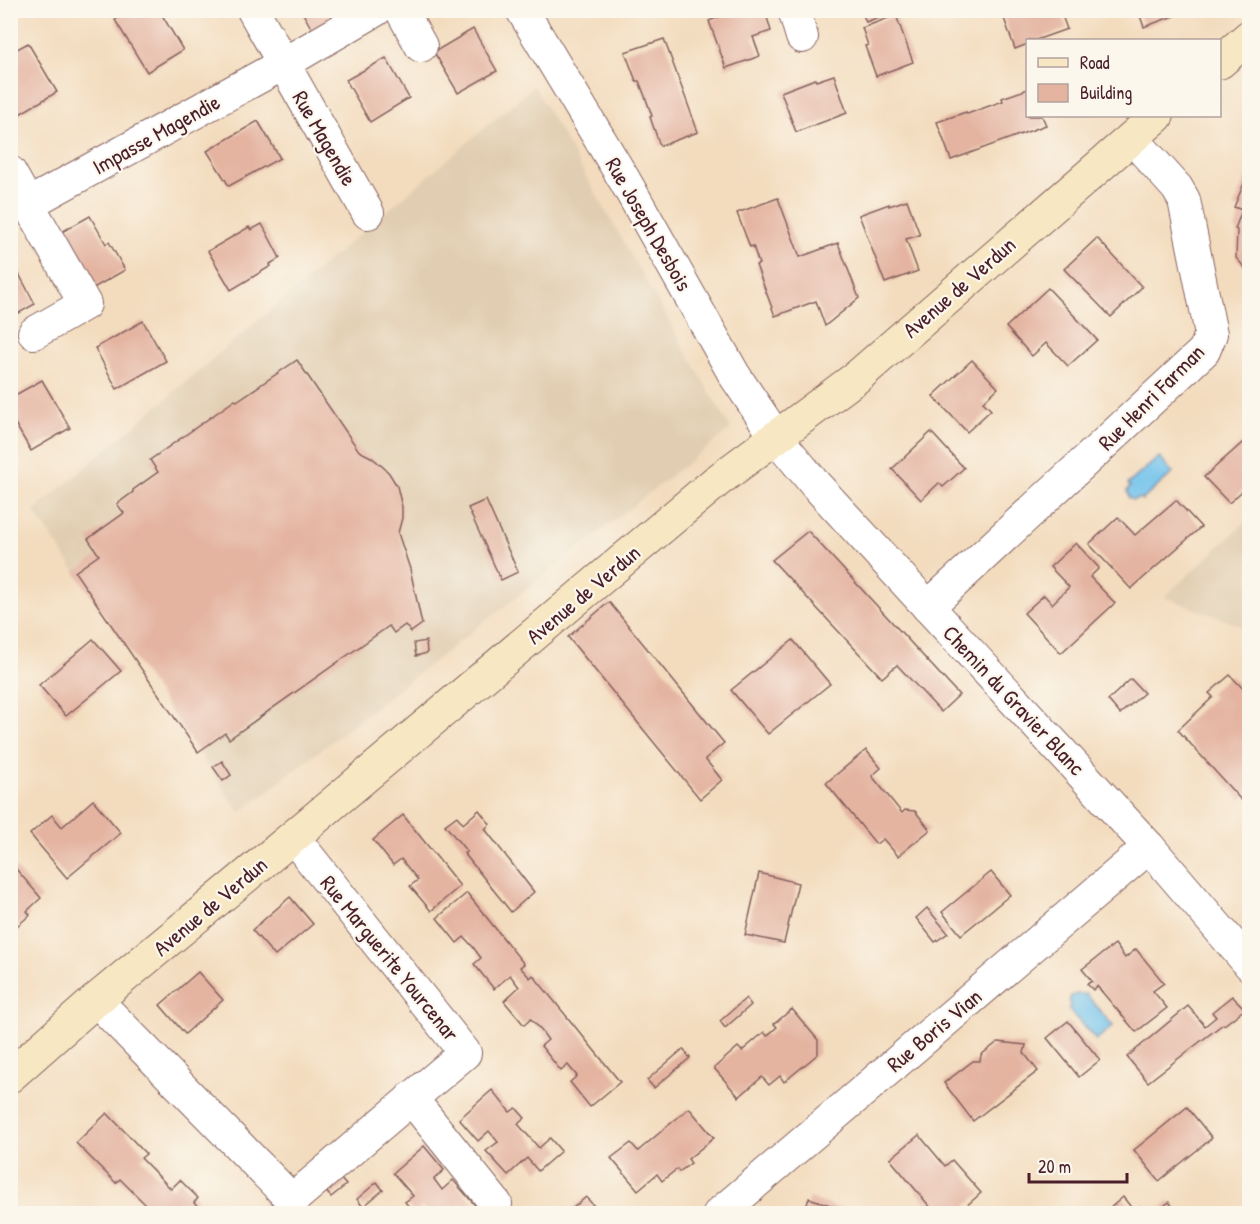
<svg xmlns="http://www.w3.org/2000/svg" width="1260" height="1224" font-family="'Patrick Hand',sans-serif">
	<style>
		.built { fill: #e1cdb1 }
		.water { fill: #71c2ec; stroke: #5e708c; stroke-width: 1.5 }
		.building { fill: #e4b4a1 }
		.lines { fill: none; stroke-linecap: round; stroke-linejoin: round }
		.minor-casing { stroke: #85615e; stroke-width: 34 }
		.secondary-casing { stroke: #85615e; stroke-width: 35 }
		.minor { stroke: #fff; stroke-width: 32 }
		.secondary { stroke: #f7e8c3; stroke-width: 33 }
		.labels { text-anchor: middle; dominant-baseline: central; stroke-width: 4.5; stroke-linejoin: round; paint-order: stroke }
		.street-label { font-size: 22px; fill: #4a1f2b; stroke: #fbf7ec }
	</style>
	<rect width="100%" height="100%" fill="#fbf7ec"/>
	<filter id="ink" filterUnits="userSpaceOnUse"><feTurbulence type="fractalNoise" baseFrequency=".0167" numOctaves="2"/><feDisplacementMap in="SourceGraphic" scale="12" xChannelSelector="R" yChannelSelector="G"/><feConvolveMatrix kernelMatrix="1 2 1 2 8 2 1 2 1" color-interpolation-filters="sRGB"/></filter>
	<filter id="wash" filterUnits="userSpaceOnUse"><feTurbulence type="fractalNoise" baseFrequency=".008" numOctaves="4" result="noise"/><feDisplacementMap in="SourceGraphic" scale="24" xChannelSelector="R" yChannelSelector="G"/><feGaussianBlur stdDeviation="1.35" result="paint"/><feColorMatrix in="noise" values="0 0 0 0 0 0 0 0 0 0 0 0 0 0 0 0 0 1.4 0 .05"/><feComposite in="paint" operator="in"/></filter>
	<g filter="url(#wash)">
		<rect width="100%" height="100%" fill="#f3dcbe"/>
		<g class="built">
			<path d="M534,86L731,429L240,813L34,511Z"/>
			<path d="M1249,519V629L1164,597Z"/>
		</g>
		<g class="water">
			<path d="M1159,457L1173,473L1142,500L1139,498L1133,500L1129,498L1127,491L1130,487L1128,484Z"/>
			<path d="M1080,993L1083,995L1086,994L1113,1026L1096,1040L1068,1009L1070,1007L1069,1001L1071,996Z"/>
		</g>
		<g id="blocks">
			<g class="building">
				<path d="M131,10H159L183,50L147,72L115,20Z"/>
				<path d="M301,10H349L313,31Z"/>
				<path d="M736,10H765L771,31L753,37L760,56L726,68L709,21Z"/>
				<path d="M861,10H888L889,13L866,22Z"/>
				<path d="M1001,10H1060L1067,29L1036,40H1028V44L1015,49Z"/>
				<path d="M1145,10H1174L1176,15L1144,27L1139,13Z"/>
				<path d="M896,15L913,62L876,76L865,46L868,45L862,28Z"/>
				<path d="M473,29L497,71L458,93L434,52Z"/>
				<path d="M664,39L698,132L660,146L650,117L652,116L646,99L639,81H636L625,52Z"/>
				<path d="M28,43L57,92L18,115L10,103V53Z"/>
				<path d="M386,58L409,98L370,122L346,80Z"/>
				<path d="M834,75L847,113L796,132L781,92L815,79L816,81Z"/>
				<path d="M1028,89V116H1042L1046,125L951,160L937,122L966,112L967,114L1003,101L1002,98Z"/>
				<path d="M258,121L280,158L229,186L207,151Z"/>
				<path d="M1250,169V273L1236,258L1237,230L1235,229L1242,210L1234,207Z"/>
				<path d="M778,198L800,257L838,243L859,298L825,326L816,301L775,316L756,265L759,264L753,246L750,247L737,213Z"/>
				<path d="M907,200L920,235L906,239L918,271L885,283L859,215L889,204V206Z"/>
				<path d="M90,216L106,244L109,242L125,270L90,290L58,234Z"/>
				<path d="M262,224L280,258L270,264L271,266L231,290L208,251L249,227L251,230Z"/>
				<path d="M1097,238L1142,287L1111,317L1064,269Z"/>
				<path d="M12,261L35,304L10,318V262Z"/>
				<path d="M1048,288L1097,340L1068,366L1046,343L1032,356L1006,327Z"/>
				<path d="M143,321L166,361L117,389L95,348Z"/>
				<path d="M297,360L359,451L371,457L382,466L389,473L397,486L402,507V518L398,533L410,569L422,624L411,632L405,625L394,633L389,626L229,739L225,733L198,752L75,572L99,555L88,539L124,513L117,504L133,492V490L158,472L150,460L235,400L237,401Z"/>
				<path d="M972,360L998,388L983,402L991,410L967,432L933,396Z"/>
				<path d="M42,380L70,428L31,451L10,415V398Z"/>
				<path d="M931,432L964,468L943,487L939,483L921,500L892,469Z"/>
				<path d="M1250,436V484L1229,503L1204,477Z"/>
				<path d="M486,500L518,572L501,580L468,508Z"/>
				<path d="M1176,500L1201,527L1131,589L1089,544L1118,517L1135,535Z"/>
				<path d="M808,531L959,695L941,712L897,665L882,678L772,560Z"/>
				<path d="M1076,543L1099,568L1090,577L1115,603L1061,653L1024,613L1044,595L1052,604L1069,587L1050,567Z"/>
				<path d="M609,602L724,743L705,759L722,780L700,799L568,637Z"/>
				<path d="M93,639L121,671L66,716L39,685Z"/>
				<path d="M793,640L830,684L768,734L731,690Z"/>
				<path d="M426,641L427,653L416,656L414,643Z"/>
				<path d="M1230,675L1250,696V792L1241,800L1178,730L1213,697L1209,693Z"/>
				<path d="M1131,679L1144,693L1120,714L1108,700Z"/>
				<path d="M866,750L881,768L872,776L902,813L905,810L915,811L930,830L898,856L883,839L876,844L826,783Z"/>
				<path d="M222,761L231,775L223,781L213,767Z"/>
				<path d="M93,800L121,833L67,878L30,834L52,815L62,827Z"/>
				<path d="M479,810L490,824L485,829L534,892L511,912L464,853L467,852L445,825L457,816L463,824Z"/>
				<path d="M403,815L460,886L431,911L410,886L418,880L409,869L401,859L393,865L373,840Z"/>
				<path d="M10,862L41,898L27,911L30,915L10,932Z"/>
				<path d="M991,872L1010,895L961,935L942,912Z"/>
				<path d="M759,873L798,883L784,943L745,935Z"/>
				<path d="M467,893L524,964L520,967L530,978L533,975L620,1082L590,1107L570,1082L577,1076L568,1065L561,1071L541,1046L548,1040L540,1029L531,1019L524,1025L504,1001L519,987L510,975L494,989L474,964L481,958L473,947L464,937L457,943L437,918Z"/>
				<path d="M290,897L313,924L275,956L252,930Z"/>
				<path d="M927,908L948,933L935,942L916,918Z"/>
				<path d="M1115,944L1125,958L1136,949L1164,983L1153,991L1167,1008L1136,1032L1097,986L1093,990L1087,984L1092,981L1082,969Z"/>
				<path d="M198,972L223,1000L185,1034L160,1005Z"/>
				<path d="M1232,996L1245,1009L1224,1025L1223,1024L1148,1082L1127,1057L1188,1006L1205,1026L1216,1017L1212,1012Z"/>
				<path d="M746,998L751,1005L725,1028L720,1021Z"/>
				<path d="M792,1009L818,1040V1054L784,1082L780,1076L769,1085L762,1077L739,1097L714,1068L738,1047L742,1051L764,1032L767,1036L777,1027L774,1024Z"/>
				<path d="M1068,1021L1100,1060L1079,1077L1047,1038Z"/>
				<path d="M998,1042L1026,1045L1024,1053L1038,1071L973,1121L944,1083L973,1061H980L981,1055Z"/>
				<path d="M683,1049L690,1058L654,1088L647,1080Z"/>
				<path d="M492,1090L510,1112L516,1108L525,1118L518,1124L539,1148L550,1138L561,1151L538,1171L527,1158L508,1175L486,1151L498,1142L489,1131L478,1141L459,1119Z"/>
				<path d="M1187,1107L1212,1138L1159,1181L1134,1150Z"/>
				<path d="M689,1108L714,1138L688,1159L691,1163L679,1172L677,1169L662,1181L657,1174L638,1190L611,1158L631,1143L638,1151Z"/>
				<path d="M107,1113L146,1154L141,1158L171,1189L180,1180L198,1198L194,1203L204,1214H146L150,1209L120,1179L116,1183L76,1143Z"/>
				<path d="M919,1135L945,1166L952,1160L981,1193L957,1214H936L890,1159Z"/>
				<path d="M424,1146L444,1170L434,1179L442,1190L453,1180L475,1205L464,1214H428L422,1207L414,1213L405,1202L413,1196L393,1173Z"/>
				<path d="M339,1177L346,1185L331,1197L324,1189Z"/>
				<path d="M377,1182L383,1190L363,1207L357,1199Z"/>
				<path d="M586,1197L601,1214H566Z"/>
				<path d="M1123,1197L1134,1211L1140,1206L1146,1214H1103Z"/>
				<path d="M809,1198L848,1211L847,1214H804Z"/>
				<path d="M1169,1202L1176,1211L1173,1214H1154Z"/>
			</g>
		</g>
	</g>
	<g filter="url(#ink)">
		<use href="#blocks" fill-opacity="0" stroke="#85615e" stroke-width="1.5"/>
		<g class="lines">
			<g class="minor-casing">
				<g id="minor">
					<path d="M253,10L368,213"/>
					<path d="M401,10L421,46"/>
					<path d="M522,10L625,181L735,376L776,437L815,484L1149,847L1250,965"/>
					<path d="M794,10L802,37"/>
					<path d="M10,172L28,204L283,64L376,10"/>
					<path d="M28,204L85,304L34,333"/>
					<path d="M928,607L1204,351L1211,334L1184,200L1177,188L1132,138"/>
					<path d="M96,1000L292,1200L465,1053L293,837"/>
					<path d="M411,1098L496,1204"/>
					<path d="M719,1214L1149,847"/>
				</g>
			</g>
			<g class="secondary-casing">
				<g id="secondary">
					<path d="M1220,62L1250,36"/>
					<path d="M10,1076L96,1000L293,837L717,481L857,377L1157,116"/>
				</g>
			</g>
			<use href="#minor" class="minor"/>
			<use href="#secondary" class="secondary"/>
		</g>
	</g>
	<g class="labels">
		<g class="street-label">
			<text transform="translate(156 134) rotate(-29)">Impasse Magendie</text>
			<text transform="translate(325 138) rotate(60)">Rue Magendie</text>
			<text transform="translate(649 224) rotate(60)">Rue Joseph Desbois</text>
			<text transform="translate(959 287) rotate(-41)">Avenue de Verdun</text>
			<text transform="translate(1151 397) rotate(-45)">Rue Henri Farman</text>
			<text transform="translate(583 594) rotate(-40)">Avenue de Verdun</text>
			<text transform="translate(1014 700) rotate(47)">Chemin du Gravier Blanc</text>
			<text transform="translate(210 906) rotate(-40)">Avenue de Verdun</text>
			<text transform="translate(390 958) rotate(51)">Rue Marguerite Yourcenar</text>
			<text transform="translate(934 1030) rotate(-40)">Rue Boris Vian</text>
		</g>
	</g>
	<rect width="1260" height="1224" fill="none" stroke="#fbf7ec" stroke-width="36"/>
	<rect x="1026" y="39" width="195" height="78" fill="#fbf7ec" stroke="#b4a19f" stroke-width="1.5"/>
	<rect x="1038" y="58" width="30" height="9" fill="#f7e8c3" stroke="#b4a19f" stroke-width="1.5"/>
	<text x="1080" y="69" font-size="18" fill="#4a1f2b">Road</text>
	<rect x="1038" y="84" width="30" height="18" fill="#e4b4a1" stroke="#b4a19f" stroke-width="1.5"/>
	<text x="1080" y="99" font-size="18" fill="#4a1f2b">Building</text>
	<path d="M1029 1173v9h98v-9" fill="none" stroke="#4a1f2b" stroke-width="3"/>
	<text x="1038" y="1173" font-size="18" fill="#4a1f2b" stroke="#fbf7ec" stroke-width="4.5" paint-order="stroke">20 m</text>
</svg>
